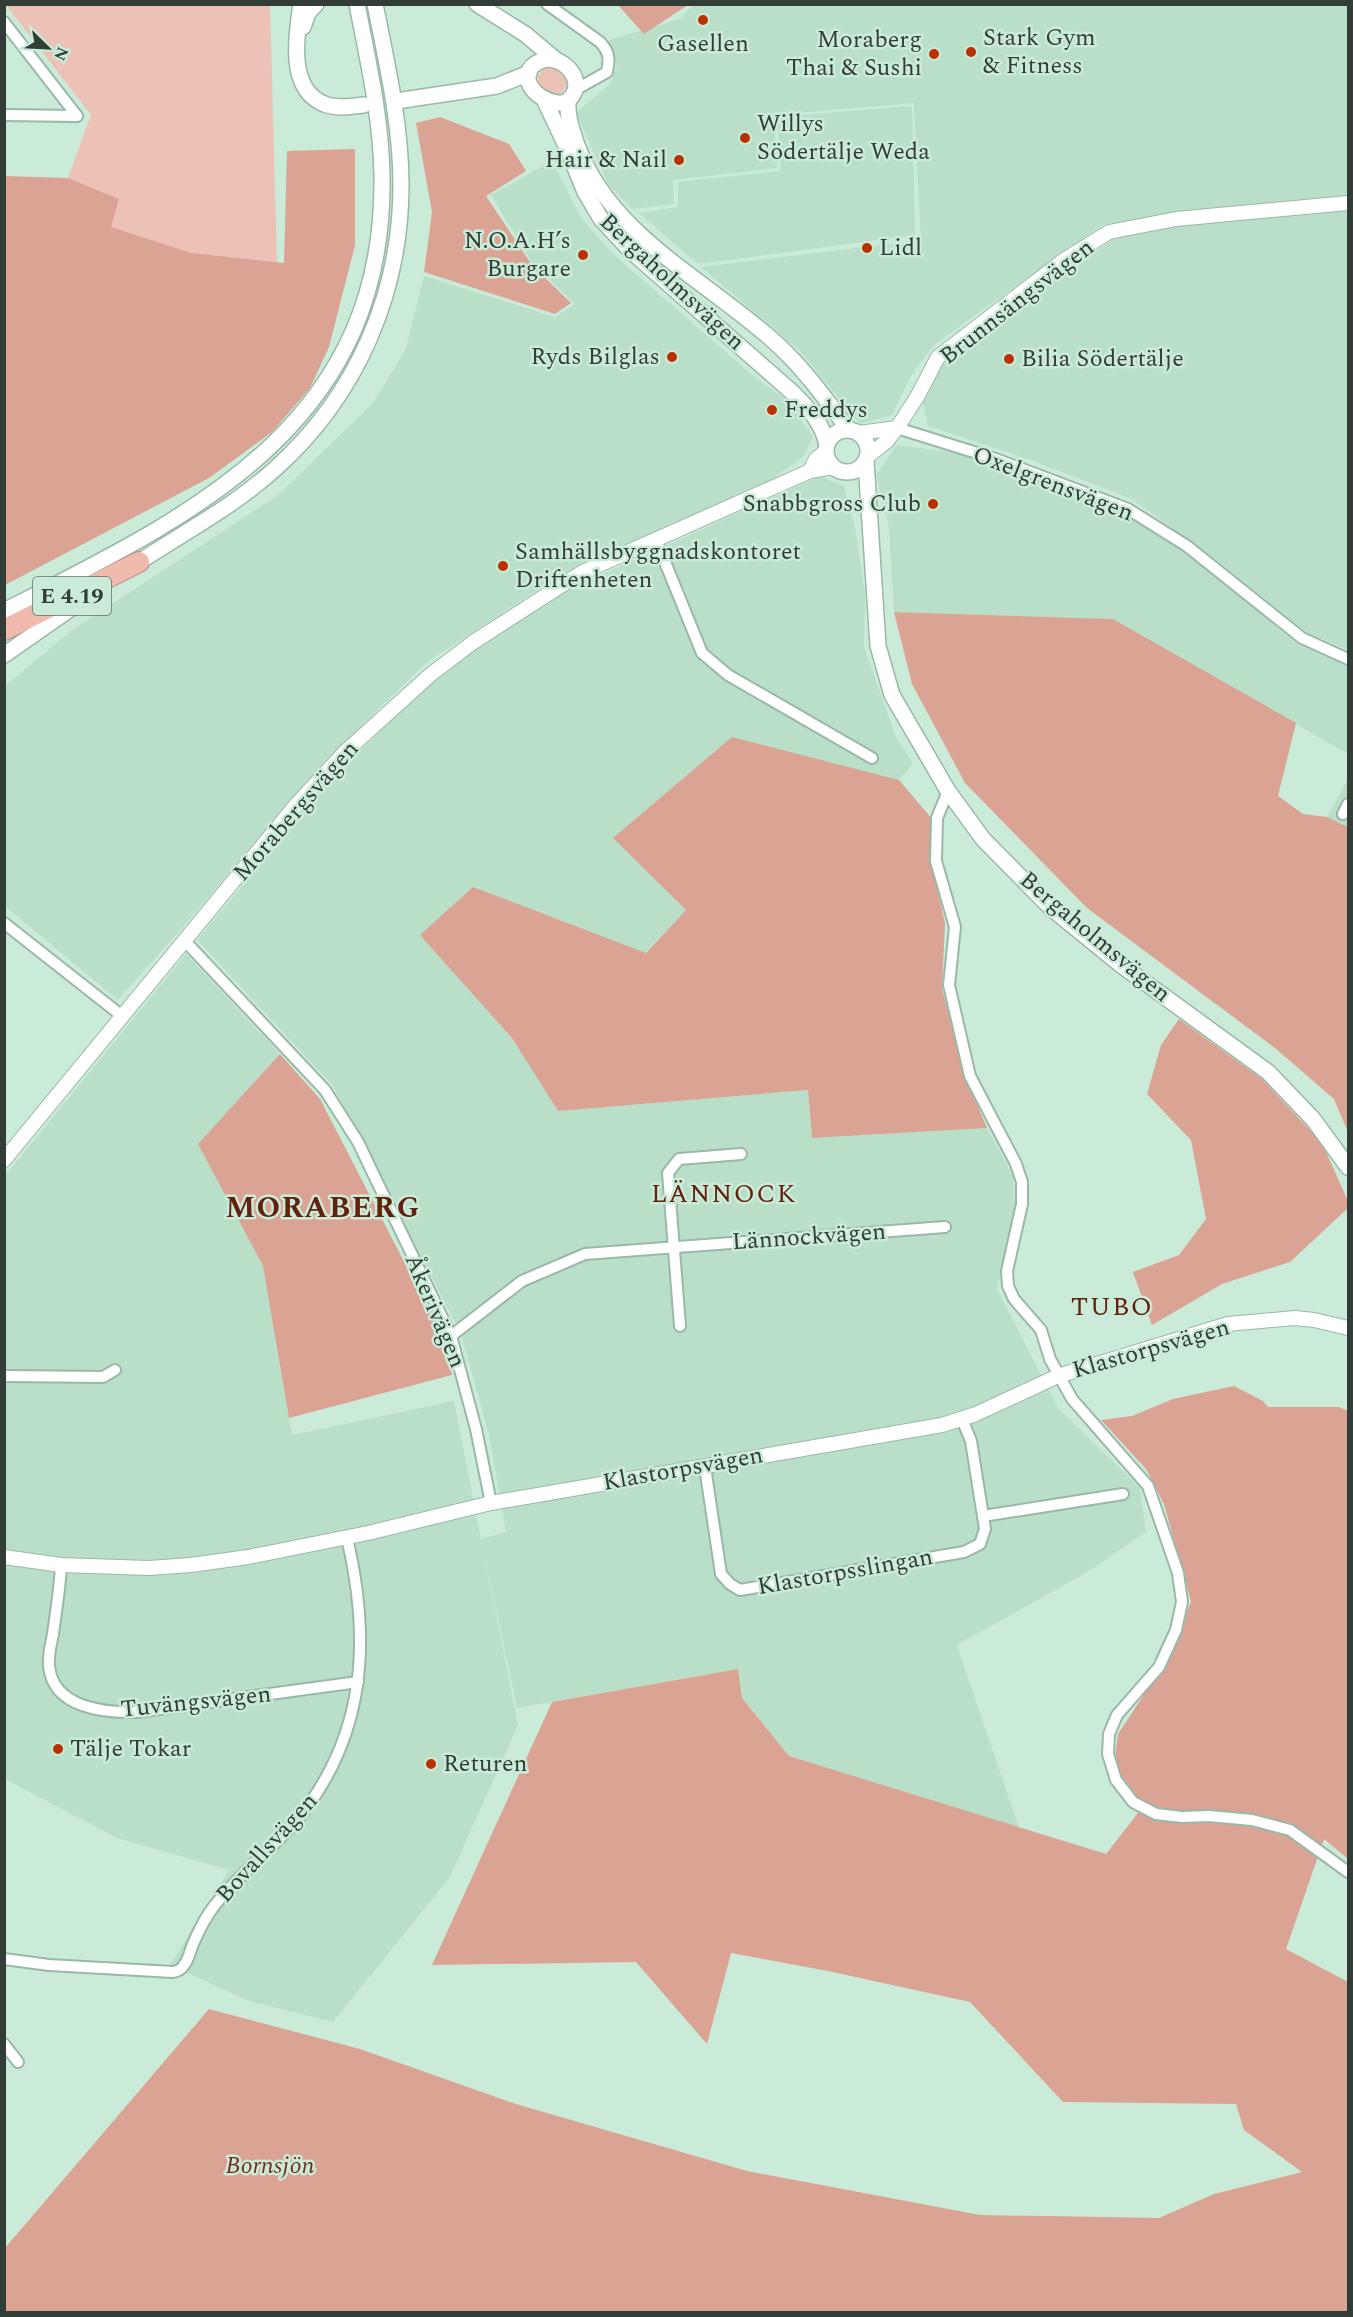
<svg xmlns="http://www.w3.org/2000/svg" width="1353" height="2317" font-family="Spectral,serif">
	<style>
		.built { fill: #b9dfc9 }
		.green { fill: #ecc2b7 }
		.forest { fill: #dba394 }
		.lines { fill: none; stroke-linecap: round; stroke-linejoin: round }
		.minor-casing { stroke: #9ab8a7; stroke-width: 14 }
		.tertiary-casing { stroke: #9ab8a7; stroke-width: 16 }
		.secondary-casing { stroke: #9ab8a7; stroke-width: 18 }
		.motorway-casing { stroke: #ad8f83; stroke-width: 22 }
		.minor { stroke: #fff; stroke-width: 10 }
		.tertiary { stroke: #fff; stroke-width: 14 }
		.secondary { stroke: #fff; stroke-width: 15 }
		.motorway { stroke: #f0bbad; stroke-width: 20 }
		.poi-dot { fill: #ba3001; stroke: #cbebd9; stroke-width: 2 }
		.labels { text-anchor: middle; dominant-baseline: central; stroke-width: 5; stroke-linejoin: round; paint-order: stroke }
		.shield { fill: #cbebd9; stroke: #5f7167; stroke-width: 1.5 }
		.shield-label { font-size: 22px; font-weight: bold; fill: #313d36 }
		.poi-label { font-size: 24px; fill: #313d36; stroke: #cbebd9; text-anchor: start }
		.street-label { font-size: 24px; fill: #313d36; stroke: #cbebd9 }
		.park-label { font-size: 24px; font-style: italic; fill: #722e1d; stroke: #cbebd9 }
		.neighbourhood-label { font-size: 26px; letter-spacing: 1.5px; fill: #62200e; stroke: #cbebd9 }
		.district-label { font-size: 30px; font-weight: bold; letter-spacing: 1.5px; fill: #62200e; stroke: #cbebd9 }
	</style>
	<rect width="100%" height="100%" fill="#cbebd9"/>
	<g class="built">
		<path d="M693,5H1348V196L1256,204L1102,225L935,344L912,374L892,415L860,424L801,352L701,267L921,240L914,103L774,115L777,168L673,180L674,204L632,209L608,184L576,113L610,84L617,66L609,40L680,19Z"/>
		<path d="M912,106L915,235L698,264L639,213L678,207V182L781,171L777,117Z"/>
		<path d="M552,161L582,219L613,254L752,375L788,401L813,437L803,457L772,479L551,581L427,662L328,758L176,935L118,1000L5,906L4,687L72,630L277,496L373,403L406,349L424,276L555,317L575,304L533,264L491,195Z"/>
		<path d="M1348,211V650L1306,632L1220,563L1132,499L1031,460L928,426L922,399L945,356L1113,239L1154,230L1196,224Z"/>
		<path d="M897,445L951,452L1102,504L1129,517L1173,544L1215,576L1296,643L1348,667V754L1113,619L894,612L889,527L876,475Z"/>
		<path d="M820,476L844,486L856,533L865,594L864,647L896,737L913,764L899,780L732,738L686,910L645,953L473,887L421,935L512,1038L558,1111L808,1090L812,1138L987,1128L1013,1176L1015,1212L997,1289L1058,1408L1140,1488L1146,1532L1089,1571L957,1645L1019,1828L789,1756L742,1698L738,1669L517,1708L482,1543L518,1725L450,1877L333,2022L249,2001L170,1965L229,1870L117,1838L5,1779L4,1177L186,954L280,1054L199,1144L263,1266L292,1435L454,1401L481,1539L506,1532L489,1435L461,1334L333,1086L197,940L339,771L440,674L565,591Z"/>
		<path d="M1348,779V827L1327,817Z"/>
	</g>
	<g class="green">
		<path d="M6,5H270L277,262L297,317L5,208L119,200L68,178L91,115Z"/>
		<path d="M547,67L555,68L566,78L567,86L560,94H549L538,84V75Z"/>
	</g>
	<g class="forest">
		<path d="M618,5H688L644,34Z"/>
		<path d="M440,117L509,144L526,171L486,196L532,265L571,303L555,314L424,272L432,212L416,123Z"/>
		<path d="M355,149V245L329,347L310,388L272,432L209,478L5,585V176L68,178L119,199L111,227L191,253L284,263L287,151Z"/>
		<path d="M894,612L1113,619L1296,723L1278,796L1303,814L1327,817L1348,827V1132L1334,1099L1275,1048L1087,908L965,783L912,684Z"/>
		<path d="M732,737L899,780L932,819V866L945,923L942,989L967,1081L987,1128L812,1138L808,1090L558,1111L512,1038L420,935L473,887L646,953L686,910L613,838Z"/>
		<path d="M1179,1019L1262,1079L1322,1143L1348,1201V1208L1290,1262L1222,1284L1152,1325L1133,1272L1179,1255L1206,1219L1191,1140L1147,1094L1161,1045Z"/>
		<path d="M280,1054L320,1099L445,1341L452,1375L289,1418L263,1266L198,1144Z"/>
		<path d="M1234,1386L1263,1401L1268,1407H1339L1348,1411V1859L1324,1839L1286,1949L1348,1982V2312H5V2248L209,2009L360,2049L516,2104L747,2171L980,2215L1159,2218L1214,2194L1302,2172L1244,2130L1236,2104L1063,2102L970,2002L828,1971L731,1953L707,2044L636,1962L432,1965L552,1702L738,1669L742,1698L789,1756L1106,1854L1138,1813L1136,1795L1114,1766L1118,1734L1165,1663L1191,1602L1164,1504L1146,1469L1101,1420L1132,1416L1173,1399Z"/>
	</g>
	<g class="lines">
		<g class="minor-casing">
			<g id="minor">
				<path d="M547,4L600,42C609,52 610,58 607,72L575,90"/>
				<path d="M4,22L77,116"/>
				<path d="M4,115L77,116"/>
				<path d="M897,428L993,458L1128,509L1187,546L1302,638L1348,659"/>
				<path d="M656,540L702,653L728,675L872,758"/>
				<path d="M948,791L937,818L936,861L955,927L949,985L970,1076L1016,1164L1022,1182V1204L1007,1271L1008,1286L1014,1299L1041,1330L1050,1359L1072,1399L1148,1486L1178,1573L1182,1602L1176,1630L1159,1667L1117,1715L1109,1734L1108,1754L1116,1780L1133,1802L1156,1814L1182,1817L1209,1816L1252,1820L1290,1830L1348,1872"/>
				<path d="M1343,814L1348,804"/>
				<path d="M4,923L122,1016"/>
				<path d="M184,940L325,1090L358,1142L451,1336L476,1429L491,1503"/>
				<path d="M680,1326L668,1173L679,1159L741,1154"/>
				<path d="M451,1336L522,1281L585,1254L945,1227"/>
				<path d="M4,1376L103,1377L115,1370"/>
				<path d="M705,1467L721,1574L730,1584L740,1590L964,1552L980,1544L985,1529L971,1441L962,1419"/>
				<path d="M983,1516L1123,1494"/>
				<path d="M61,1565C60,1588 56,1611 53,1634C51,1644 48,1655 49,1666C53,1708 104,1713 137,1712L358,1682"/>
				<path d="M4,1959L49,1965L173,1972C178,1971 181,1970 184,1965C189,1959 190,1951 193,1944C199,1930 206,1916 215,1905C240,1873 272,1849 298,1819C366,1735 371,1640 347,1538"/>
				<path d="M4,2044L18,2062"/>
			</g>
		</g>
		<g class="tertiary-casing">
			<g id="tertiary">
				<path d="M859,433L897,428"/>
				<path d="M868,456L887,441L897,428L917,397L938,357L1064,260L1109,232L1176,219L1348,203"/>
				<path d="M810,471L816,459L826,451"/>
				<path d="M4,1160L296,805L344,753L430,675L472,643L565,583L583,572L810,471L834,467"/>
				<path d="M4,1557L61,1565L149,1568L191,1565L248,1557L368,1533L491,1503L942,1425L976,1414L1058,1376L1228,1324L1295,1318L1314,1320L1348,1328"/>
			</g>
		</g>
		<g class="secondary-casing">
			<g id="secondary">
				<path d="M301,4C296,36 287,92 327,105C339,109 352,106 364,105"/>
				<path d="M477,4L525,34L556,60"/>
				<path d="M303,27L308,13L316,4"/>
				<path d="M547,59C570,59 589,88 564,103C534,105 509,68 547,59Z"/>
				<path d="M544,99L567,148L585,192L601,219L631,251L793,393C809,409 822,422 827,445"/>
				<path d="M403,100L497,86L529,73"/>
				<path d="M568,101C567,117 572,130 577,145C611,238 711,282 779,346C806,371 827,401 849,430"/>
				<circle cx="847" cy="451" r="21"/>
				<path d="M866,461L878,646L892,695L948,791L983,839L1051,908L1121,965L1268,1072L1313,1119L1348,1167"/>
				<path d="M130,568C180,534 231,509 276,468C357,395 401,293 401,185C401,124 387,64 375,4"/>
				<path d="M4,611C197,513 386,424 382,175C381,117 368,61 357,4"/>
				<path d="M4,655L90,595"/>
			</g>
		</g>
		<g class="motorway-casing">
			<path id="motorway" d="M4,630L139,562"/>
		</g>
		<use href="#minor" class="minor"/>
		<use href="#tertiary" class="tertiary"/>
		<use href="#secondary" class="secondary"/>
		<use href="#motorway" class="motorway"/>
	</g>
	<g class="poi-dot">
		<circle cx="703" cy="20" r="6"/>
		<circle cx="971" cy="52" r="6"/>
		<circle cx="934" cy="54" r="6"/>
		<circle cx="745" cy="138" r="6"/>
		<circle cx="679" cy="160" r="6"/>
		<circle cx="867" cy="248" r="6"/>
		<circle cx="583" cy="255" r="6"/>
		<circle cx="672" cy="357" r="6"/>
		<circle cx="1009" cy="359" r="6"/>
		<circle cx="772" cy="410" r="6"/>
		<circle cx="933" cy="504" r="6"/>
		<circle cx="503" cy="566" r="6"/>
		<circle cx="58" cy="1749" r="6"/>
		<circle cx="431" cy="1764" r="6"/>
	</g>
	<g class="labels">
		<rect class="shield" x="33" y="577" width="78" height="38" rx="4.5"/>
		<g class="shield-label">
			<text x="72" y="596">E 4.19</text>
		</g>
		<g class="poi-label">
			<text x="983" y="38">Stark Gym<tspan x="983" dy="28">&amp; Fitness</tspan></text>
			<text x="922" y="40" text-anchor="end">Moraberg<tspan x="922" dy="28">Thai &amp; Sushi</tspan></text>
			<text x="703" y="44" text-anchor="middle">Gasellen</text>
			<text x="757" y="124">Willys<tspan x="757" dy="28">Södertälje Weda</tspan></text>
			<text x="667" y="160" text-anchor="end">Hair &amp; Nail</text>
			<text x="571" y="241" text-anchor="end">N.O.A.H’s<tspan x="571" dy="28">Burgare</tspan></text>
			<text x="879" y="248">Lidl</text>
			<text x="660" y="357" text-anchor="end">Ryds Bilglas</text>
			<text x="1021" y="359">Bilia Södertälje</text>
			<text x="784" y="410">Freddys</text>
			<text x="921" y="504" text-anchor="end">Snabbgross Club</text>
			<text x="515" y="552">Samhällsbyggnadskontoret<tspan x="515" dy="28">Driftenheten</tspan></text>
			<text x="70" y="1749">Tälje Tokar</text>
			<text x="443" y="1764">Returen</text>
		</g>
		<g class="street-label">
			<text transform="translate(672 282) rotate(43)">Bergaholmsvägen</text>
			<text transform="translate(1017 302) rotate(-38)">Brunnsängsvägen</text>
			<text transform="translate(1053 484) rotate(21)">Oxelgrensvägen</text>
			<text transform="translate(296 811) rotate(-49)">Morabergsvägen</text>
			<text transform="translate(1095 937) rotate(40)">Bergaholmsvägen</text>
			<text transform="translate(809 1237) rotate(-4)">Lännockvägen</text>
			<text transform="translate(435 1311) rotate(67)">Åkerivägen</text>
			<text transform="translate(1151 1349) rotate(-16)">Klastorpsvägen</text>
			<text transform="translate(683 1469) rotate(-10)">Klastorpsvägen</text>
			<text transform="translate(845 1572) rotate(-10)">Klastorpsslingan</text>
			<text transform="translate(196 1702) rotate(-6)">Tuvängsvägen</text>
			<text transform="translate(267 1848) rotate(-48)">Bovallsvägen</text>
		</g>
		<g class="park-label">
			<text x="270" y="2166">Bornsjön</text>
		</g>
		<g class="neighbourhood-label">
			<text x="724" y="1194">LÄNNOCK</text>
			<text x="1112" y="1307">TUBO</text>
		</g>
		<g class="district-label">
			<text x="323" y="1208">MORABERG</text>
		</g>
	</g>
	<rect width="1353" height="2317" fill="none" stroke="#313d36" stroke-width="12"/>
	<g transform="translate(48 48) rotate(114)" stroke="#cbebd9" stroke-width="4.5" paint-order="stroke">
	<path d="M0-4.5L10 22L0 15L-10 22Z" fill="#313d36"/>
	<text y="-9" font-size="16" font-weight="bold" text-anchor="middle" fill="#313d36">N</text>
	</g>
</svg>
